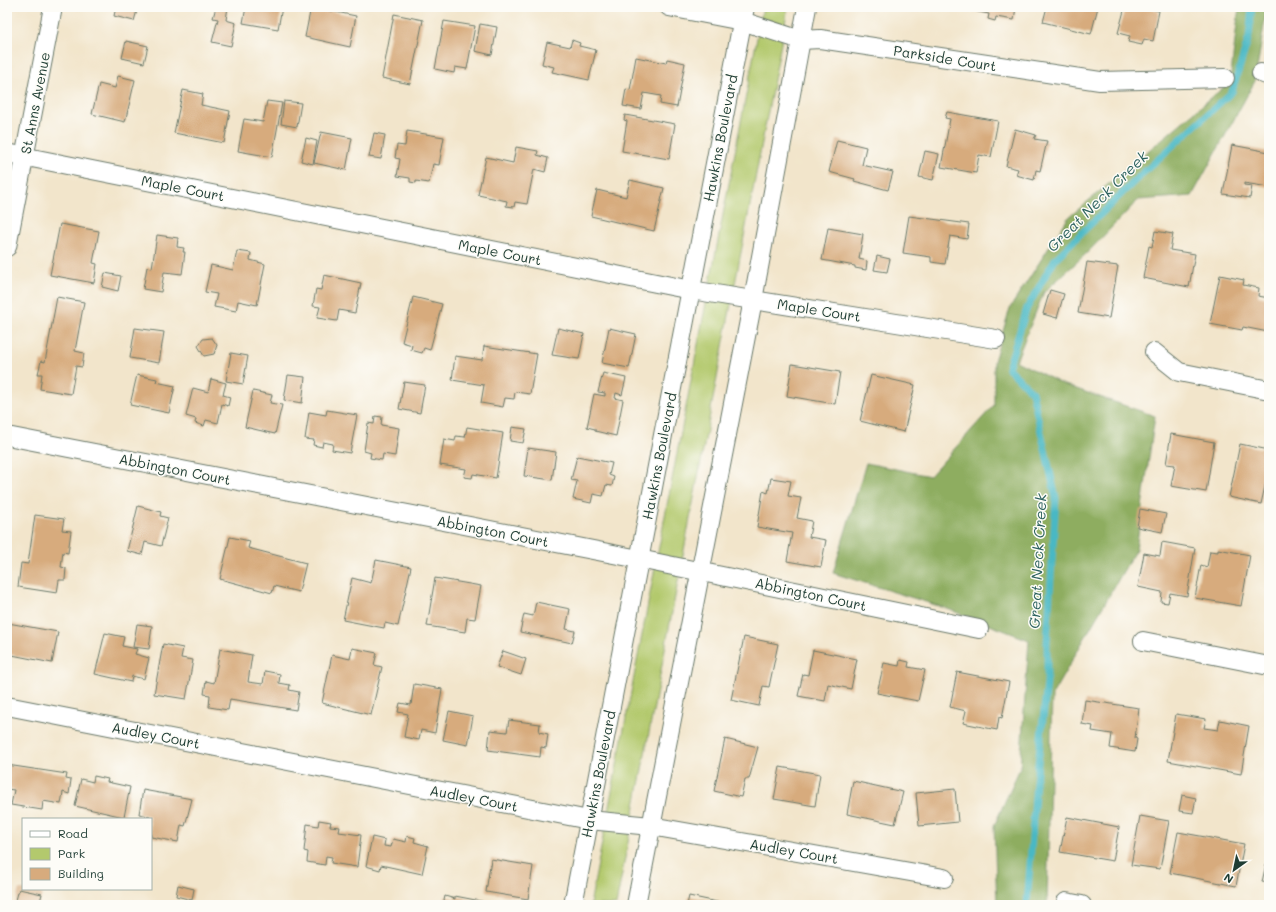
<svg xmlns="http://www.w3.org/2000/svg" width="1276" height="912" font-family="Mali,sans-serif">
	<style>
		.green { fill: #b3c96d; stroke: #698350 }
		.forest { fill: #8ead60; stroke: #56754a }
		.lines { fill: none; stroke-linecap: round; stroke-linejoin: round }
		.stream { stroke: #4ab8c4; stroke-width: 7 }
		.building { fill: #d7ab7d }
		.minor-casing { stroke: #697869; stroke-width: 20 }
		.minor { stroke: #fff; stroke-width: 18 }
		.labels { text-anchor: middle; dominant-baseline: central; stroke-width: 3; stroke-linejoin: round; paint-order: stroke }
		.street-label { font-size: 14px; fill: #1f3d34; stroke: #fdfcf7 }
		.water-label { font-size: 15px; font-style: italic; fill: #2c625f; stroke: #fdfcf7 }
	</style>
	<rect width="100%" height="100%" fill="#fdfcf7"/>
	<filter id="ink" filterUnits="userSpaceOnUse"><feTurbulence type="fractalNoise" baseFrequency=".025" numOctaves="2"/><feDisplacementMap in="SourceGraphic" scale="8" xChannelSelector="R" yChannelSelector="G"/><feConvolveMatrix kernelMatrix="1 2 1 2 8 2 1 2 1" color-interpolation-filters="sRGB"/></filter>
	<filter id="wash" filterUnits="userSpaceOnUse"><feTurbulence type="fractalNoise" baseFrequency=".012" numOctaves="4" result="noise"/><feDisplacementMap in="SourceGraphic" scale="16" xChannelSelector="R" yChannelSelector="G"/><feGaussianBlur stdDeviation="0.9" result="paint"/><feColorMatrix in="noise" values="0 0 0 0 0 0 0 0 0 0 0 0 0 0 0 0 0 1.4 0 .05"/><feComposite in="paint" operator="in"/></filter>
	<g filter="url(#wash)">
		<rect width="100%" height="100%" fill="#f2e5cb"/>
		<path class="green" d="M763,7H788L616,905H590Z"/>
		<path class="forest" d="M1239,7H1267L1255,81L1192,196L1138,200L1088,252L1044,292L1016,361L1062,384L1155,416L1136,549L1052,695L1047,905H997L994,826L1020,768L1029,640L945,608L833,573L866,463L930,476L994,405V361L1010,308L1068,218L1230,82Z"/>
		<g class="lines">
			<path class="stream" d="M1027,905L1036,781L1047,683V643L1056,498L1032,392L1008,368L1027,308L1055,259L1145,171L1232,92L1249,37L1252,7"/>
		</g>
		<g id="blocks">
			<g class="building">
				<path d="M116,7H138L134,21L114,16Z"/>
				<path d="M216,7H228L226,20L236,23L231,46L212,42L218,19L213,18Z"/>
				<path d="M246,7H282L278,29L243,23Z"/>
				<path d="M311,7L356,16L350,47L305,37Z"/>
				<path d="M952,7H1016L1014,20L996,17L995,21L988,19L989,14Z"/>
				<path d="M1047,7H1098L1091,34L1043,22Z"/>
				<path d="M1125,7H1143L1159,11L1153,41L1144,39L1142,45L1128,42L1130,36L1118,33Z"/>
				<path d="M394,14L423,20L410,84L382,78Z"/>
				<path d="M444,21L475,26L467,69L455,67L454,73L435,69Z"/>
				<path d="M480,24L497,27L492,55L475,51Z"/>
				<path d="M572,40L580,43L579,46L596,50L589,80L552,72L554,67L542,64L547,42L570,47Z"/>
				<path d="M126,41L148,46L144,63L122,58Z"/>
				<path d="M636,57L666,63L667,59L685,63L677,107L660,104L661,96L644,93L641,109L623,106L626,89L630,90Z"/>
				<path d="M118,76L135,80L125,122L92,114L99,84L115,88Z"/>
				<path d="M183,90L203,94L201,105L230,111L224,143L174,133Z"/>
				<path d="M267,101L282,103L272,157L238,151L244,119L263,122Z"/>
				<path d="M284,101L301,103L297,127L281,124Z"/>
				<path d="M947,112L998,121L991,157L979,155L976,173L941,167L950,119L945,118Z"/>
				<path d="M625,115L675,124L669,159L622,151L627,121L624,120Z"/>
				<path d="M1015,129L1036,135L1034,139L1047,141L1040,171L1036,170L1034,180L1016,175L1018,169L1006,166Z"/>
				<path d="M407,131L444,137L439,165L433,164L429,183L416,181V183L410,182V178L397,176L400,159L395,158L397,145L405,146Z"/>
				<path d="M321,132L352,138L346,170L314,163Z"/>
				<path d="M374,133L385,135L381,159L369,157Z"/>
				<path d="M306,138L317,141L313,164L301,161Z"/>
				<path d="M837,140L866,147L862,165L893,172L888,190L854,181L855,179L829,172Z"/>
				<path d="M1232,145L1269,152V187L1244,183V185L1252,186L1250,198L1223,194Z"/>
				<path d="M516,147L538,151L537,155L548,158L545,172L534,169L527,204L515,202L514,207L506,206L507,201L478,195L486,157L513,163Z"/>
				<path d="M925,151L939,154L933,180L919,177Z"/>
				<path d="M630,180L664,188L654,231L591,216L597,190L626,197Z"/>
				<path d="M909,216L969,224L967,239L950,236L945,264L931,262V257L903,253Z"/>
				<path d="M60,224L99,231L93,263L97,264L94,283L50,275Z"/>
				<path d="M828,228L863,234L859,259L867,261L866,270L855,268V266L822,260Z"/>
				<path d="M1155,231L1173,234L1170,250L1195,254L1189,287L1143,278L1149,246L1152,247Z"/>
				<path d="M157,235L178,238L177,247L184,248L183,252H185L182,274L164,272L161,292L143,289L147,267L152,268Z"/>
				<path d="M237,251L251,253L250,260L265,264L257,305L238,301L236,311L214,307L217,294L205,292L211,265L233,270Z"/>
				<path d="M877,256L890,259L887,272L874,270Z"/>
				<path d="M1087,262L1118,266L1109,318L1078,313Z"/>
				<path d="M105,273L121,276L118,291L102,287Z"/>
				<path d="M324,275L361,283L355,313L339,310L337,321L317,318L320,307L313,306L316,289L321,290Z"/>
				<path d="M1220,275L1244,280L1243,285L1259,288L1258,296L1269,298L1268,332L1243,327L1242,330L1210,324Z"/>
				<path d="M1050,290L1064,294L1057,318L1043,314Z"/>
				<path d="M57,297L84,302L75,351L84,353L82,367L76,366L71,394L40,389L42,374H38L41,361L45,362Z"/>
				<path d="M413,297L442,304L430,350L424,348L422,353L411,350L412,345L402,342Z"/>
				<path d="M135,328L164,332L159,363L130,358Z"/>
				<path d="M558,328L584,334L579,359L552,355Z"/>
				<path d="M609,328L636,334L629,368L602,363Z"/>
				<path d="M212,338L217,345L214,354L204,356L198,346L203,339Z"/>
				<path d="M484,346L537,354L530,394L515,392L514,399L505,398L503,407L481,403L484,385L452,380L455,356L482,360Z"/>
				<path d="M231,353L248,356L243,384L226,381Z"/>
				<path d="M792,364L840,372L835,404L787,396Z"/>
				<path d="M603,373L626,378L622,395L616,393L615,398L623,400L616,436L595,431V429L587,427L594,394L605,396V393L598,392Z"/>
				<path d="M137,375L157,379L156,382L175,386L169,413L130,405Z"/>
				<path d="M288,375L305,377L302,403L284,400Z"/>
				<path d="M871,375L915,385L904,432L860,421Z"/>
				<path d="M211,379L226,383L223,395L230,397L228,406L222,404L218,423L206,420L204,426L195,423L196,419L186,416L193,388L208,392Z"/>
				<path d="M404,382L425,385L420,413L399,409Z"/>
				<path d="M253,391L272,395L270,403L282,405L275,434L245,427Z"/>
				<path d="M327,410L357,415L350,453L332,450L333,444L323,442L322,447L313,445L314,440L305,439L309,412L326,415Z"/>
				<path d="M375,416L382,417L381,425L399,428L395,456L383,454L382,460L370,458L371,453L364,451L368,423L374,424Z"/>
				<path d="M467,427L503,433L496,478L473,474L472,478L464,477L466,469L440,465L444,439L455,441L456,436L465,437Z"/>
				<path d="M512,427L526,429L523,443L510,441Z"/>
				<path d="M1171,434L1214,442L1206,492L1171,486L1175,465L1166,464Z"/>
				<path d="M1240,444L1269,450V468L1261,504L1229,497Z"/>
				<path d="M528,448L556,452L552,480L524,476Z"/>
				<path d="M577,456L612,463L609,475L614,477L612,486L606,485L603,496L593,494L591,503L573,499L577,481L571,480Z"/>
				<path d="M771,478L791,481L788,496L801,498L797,518L812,521L809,537L826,540L821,567L787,561L792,533L757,527L763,491L768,493Z"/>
				<path d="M138,506L161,512L160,516L168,518L161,546L145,542L142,555L127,551Z"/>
				<path d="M1140,509L1166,514L1162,532L1137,527Z"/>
				<path d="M35,515L64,519L62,530L71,531L68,553L63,552L61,567L66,568L65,580H59L57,593L18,587L21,563L28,564Z"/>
				<path d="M230,537L250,541L248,548L306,563L299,592L274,586L272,593L220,579Z"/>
				<path d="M1162,542L1195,548L1187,596L1170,593L1168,603L1161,602L1162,592L1138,587L1144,553L1160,556Z"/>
				<path d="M1218,549L1250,555L1241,606L1195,598L1201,565L1207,567L1210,551L1218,552Z"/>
				<path d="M376,560L411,567L398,626L385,623L384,628L343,620L352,578L371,583Z"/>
				<path d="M435,578L481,586L475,619L467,618L465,632L427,626Z"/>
				<path d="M536,602L570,609L566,629L575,631L572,643L520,632L524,614L533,616Z"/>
				<path d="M8,623L58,632L52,663L7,654Z"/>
				<path d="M137,624L152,626L149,649L133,647Z"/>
				<path d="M105,633L124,637L122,646L137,649L135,654L149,658L144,679L132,676L131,682L95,674Z"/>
				<path d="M744,637L778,644L769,687L763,686L759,706L731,700Z"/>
				<path d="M163,644L183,648L181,658L193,660L186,699L154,694Z"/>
				<path d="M352,648L377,653L374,665L382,667L371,715L322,703L332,655L350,659Z"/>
				<path d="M220,649L252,655L248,682L263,684L265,671L280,674L279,683L290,685L289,690L299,692L296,710L230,699L228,710L209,707L210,695L204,694L206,681L214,683Z"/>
				<path d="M813,650L857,659L851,689L828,684L825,701L798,696L803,674L808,675Z"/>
				<path d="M503,651L526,659L521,675L497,667Z"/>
				<path d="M900,660L909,662L908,667L925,670L918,701L877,693L884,663L899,666Z"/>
				<path d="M957,672L1009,682L1002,718L999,717L997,730L963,723L966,711L950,707Z"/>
				<path d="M414,684L442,689L435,733L421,730L419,740L404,737L408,714L398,712L400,703L411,705Z"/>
				<path d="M1085,700L1139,708L1135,738L1137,739L1135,752L1110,748L1112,734L1092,731L1093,726L1082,724Z"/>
				<path d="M449,711L473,716L468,745L443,740Z"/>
				<path d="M1176,714L1206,719L1204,728L1218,730L1220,720L1249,726L1241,774L1168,761Z"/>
				<path d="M509,720L540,724L539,732L548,734L546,748L541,747L540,757L488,750L490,730L507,732Z"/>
				<path d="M725,739L758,747L749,779H745L741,797L714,791Z"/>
				<path d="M7,765L67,774L66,779L71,780L69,794L63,792L61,804L43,801L42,810L11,805L14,790L7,789Z"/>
				<path d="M780,767L820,774L815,806L774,799Z"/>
				<path d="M94,776L108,779L107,782L130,787L124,817L75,806L81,779L93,782Z"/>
				<path d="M853,781L903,792L895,824L847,814Z"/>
				<path d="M955,789L958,822L919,826L916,793Z"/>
				<path d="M143,790L192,799L185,826L181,825L178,842L151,837L149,816L139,814Z"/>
				<path d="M1182,795L1196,798L1193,813L1179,811Z"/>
				<path d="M1140,816L1169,821L1160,869L1131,865Z"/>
				<path d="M1067,817L1119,827L1113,861L1060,852Z"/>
				<path d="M319,820L331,822L330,826L340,827L339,832L361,835L357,867L331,863L332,857L326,856L325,865L307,862L308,852L304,851L307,824L318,826Z"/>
				<path d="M1178,832L1244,844L1236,886L1170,873Z"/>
				<path d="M407,836L415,838L414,842L428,846L422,874L381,865L380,870L366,866L372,837L385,840L384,846L391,847L393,839L406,842Z"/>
				<path d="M491,859L533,866L528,899L486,892Z"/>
				<path d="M1266,864H1269V883L1262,882Z"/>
				<path d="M178,885L194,889L192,900L176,896Z"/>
				<path d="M19,889L42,894L39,905H7V902L15,904Z"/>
				<path d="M445,896L455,899V896L491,903L490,905H443Z"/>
				<path d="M689,896L722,903V905H687Z"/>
			</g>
		</g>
	</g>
	<g filter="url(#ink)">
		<use href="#blocks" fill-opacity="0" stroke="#697869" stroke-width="1"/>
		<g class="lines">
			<g class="minor-casing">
				<g id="minor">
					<path d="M669,7L742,21L801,40L820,39L1100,81L1225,78"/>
					<path d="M1261,73L1269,76"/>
					<path d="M7,153L691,290L996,339"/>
					<path d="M7,247L53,7"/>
					<path d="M1154,352L1179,372L1269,390"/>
					<path d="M7,436L639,559L979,629"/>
					<path d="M1143,641L1269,666"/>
					<path d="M7,706L589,820L651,826L944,878"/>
					<path d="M1066,902L1082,905"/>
					<path d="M573,905L745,7"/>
					<path d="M636,905L753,300L807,7"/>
				</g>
			</g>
			<use href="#minor" class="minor"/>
		</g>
	</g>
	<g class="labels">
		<g class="street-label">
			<text transform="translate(945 58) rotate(9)">Parkside Court</text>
			<text transform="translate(35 103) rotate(-79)">St Anns Avenue</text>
			<text transform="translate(720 138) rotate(-79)">Hawkins Boulevard</text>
			<text transform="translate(183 188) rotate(11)">Maple Court</text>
			<text transform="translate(500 252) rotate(11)">Maple Court</text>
			<text transform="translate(819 310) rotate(9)">Maple Court</text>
			<text transform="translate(659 456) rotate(-79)">Hawkins Boulevard</text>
			<text transform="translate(175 469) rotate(11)">Abbington Court</text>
			<text transform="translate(493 531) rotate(11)">Abbington Court</text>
			<text transform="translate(811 594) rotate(12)">Abbington Court</text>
			<text transform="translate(156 735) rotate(11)">Audley Court</text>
			<text transform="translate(598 774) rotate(-79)">Hawkins Boulevard</text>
			<text transform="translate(474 798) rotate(11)">Audley Court</text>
			<text transform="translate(794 851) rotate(10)">Audley Court</text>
		</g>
		<g class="water-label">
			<text transform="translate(1097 201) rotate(-45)">Great Neck Creek</text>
			<text transform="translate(1037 561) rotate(-87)">Great Neck Creek</text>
		</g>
	</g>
	<rect width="1276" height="912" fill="none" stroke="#fdfcf7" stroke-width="24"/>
	<rect x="22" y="818" width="130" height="72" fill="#fdfcf7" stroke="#a4b0a9"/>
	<rect x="30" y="831" width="20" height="6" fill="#ffffff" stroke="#a4b0a9"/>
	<text x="58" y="838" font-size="12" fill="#1f3d34">Road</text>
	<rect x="30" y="848" width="20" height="12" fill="#b3c96d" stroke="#a4b0a9"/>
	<text x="58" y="858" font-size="12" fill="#1f3d34">Park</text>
	<rect x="30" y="868" width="20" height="12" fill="#d7ab7d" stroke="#a4b0a9"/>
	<text x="58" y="878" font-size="12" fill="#1f3d34">Building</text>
	<g transform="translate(1234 870) rotate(213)" stroke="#fdfcf7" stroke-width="3" paint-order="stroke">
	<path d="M0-3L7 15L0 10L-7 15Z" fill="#1f3d34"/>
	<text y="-6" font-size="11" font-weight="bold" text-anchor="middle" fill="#1f3d34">N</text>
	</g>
</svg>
